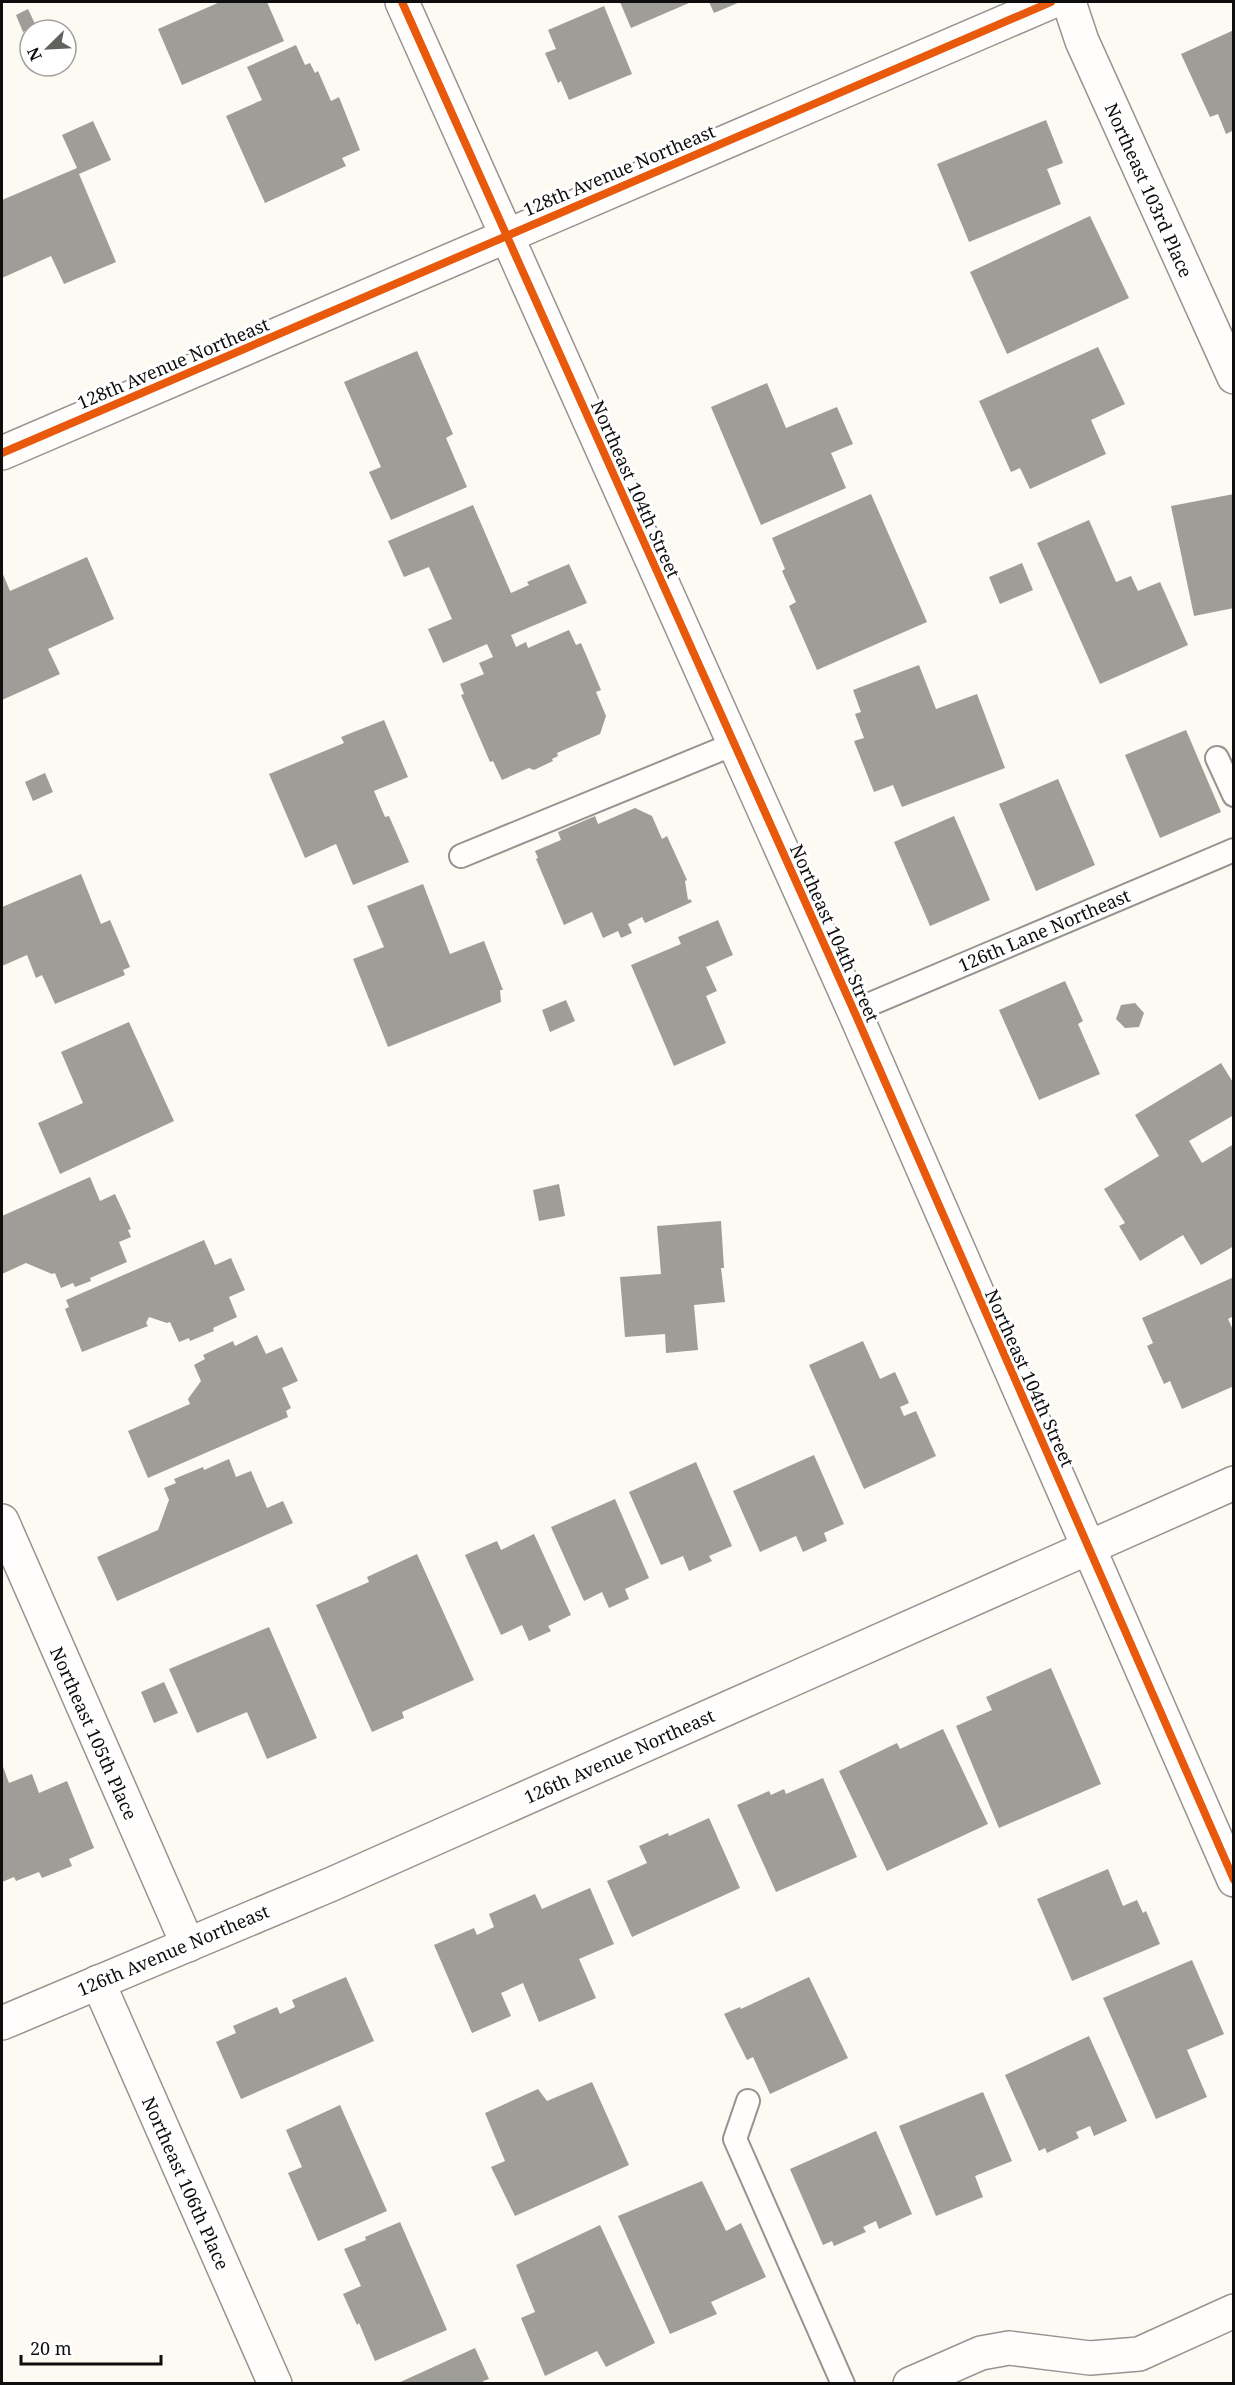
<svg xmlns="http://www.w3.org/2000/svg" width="1235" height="2385" font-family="'Noto Serif',serif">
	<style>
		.building { fill: #9f9d98 }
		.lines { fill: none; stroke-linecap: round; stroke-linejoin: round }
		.service-casing { stroke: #959491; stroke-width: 26 }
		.minor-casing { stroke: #959491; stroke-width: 36 }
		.service { stroke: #fffefd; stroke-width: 22 }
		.minor { stroke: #fffefd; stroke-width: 33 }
		.cycleway-casing { stroke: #fff; stroke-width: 11 }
		.cycleway { stroke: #e8590c; stroke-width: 8 }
		.labels { text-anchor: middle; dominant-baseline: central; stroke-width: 6; stroke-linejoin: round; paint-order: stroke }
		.street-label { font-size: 18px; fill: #0e0e0e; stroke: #fff }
	</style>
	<rect width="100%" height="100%" fill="#fcfaf2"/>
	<g class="building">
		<path d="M220,2H267L284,41L182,85L158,29Z"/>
		<path d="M620,2H688L689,3L631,28Z"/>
		<path d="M709,2H740L714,13Z"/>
		<path d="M604,6L632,74L569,100L561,81L558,83L545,53L556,49L548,30Z"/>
		<path d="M28,9L36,26L23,32L16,15Z"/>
		<path d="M1234,30V130L1226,134L1218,114L1210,117L1181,54Z"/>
		<path d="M296,45L305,65L310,63L315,73L318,71L331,101L339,97L360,150L342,158L346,166L265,203L226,116L262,100L247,67Z"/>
		<path d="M1046,120L1063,163L1047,169L1061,204L969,242L937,164Z"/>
		<path d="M93,121L111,160L79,174L116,262L64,284L51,256L2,278V200L77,168L62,135Z"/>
		<path d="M1090,216L1129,298L1007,354L970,272Z"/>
		<path d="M1098,347L1125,404L1091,420L1106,454L1030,489L1020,468L1011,472L979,401Z"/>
		<path d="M417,351L453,434L446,438L467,487L391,520L369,472L381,467L344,382Z"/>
		<path d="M767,383L786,428L837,407L853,444L831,453L846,488L761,525L711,407Z"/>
		<path d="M871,494L927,622L817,670L789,606L796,602L782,571L785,569L772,538Z"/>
		<path d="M1234,494V608L1194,616L1171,506Z"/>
		<path d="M473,505L511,593L529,585L527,582L569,564L587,603L511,635L516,647L526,642L528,648L569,630L576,645L581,643L601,690L596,692L606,716L600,734L557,753L558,756L552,759L553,761L534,770L529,768L502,780L493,761L490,762L461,695L464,694L460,684L484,674L479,663L493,657L487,644L443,663L428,629L452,619L429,567L404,577L388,541Z"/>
		<path d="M1089,520L1116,582L1131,576L1138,591L1160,582L1188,645L1100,684L1037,543Z"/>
		<path d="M87,557L114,619L48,649L60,674L2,700V572L10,591Z"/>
		<path d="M1022,563L1033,590L1000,604L989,577Z"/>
		<path d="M919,665L936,709L977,694L1005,768L902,807L893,785L874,792L854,741L864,738L855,714L861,712L853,690Z"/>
		<path d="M384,720L408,777L374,791L385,817L389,816L409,862L353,885L336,844L305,858L269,774L344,743L341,737Z"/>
		<path d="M1186,730L1221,812L1160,838L1125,755Z"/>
		<path d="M45,773L53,792L33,801L25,782Z"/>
		<path d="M1058,779L1095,865L1036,891L999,804Z"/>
		<path d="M635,808L652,816L662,839L667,836L687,880L685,881L688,900L690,899L692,902L645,923L642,917L628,924L632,933L621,938L618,931L603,938L592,912L564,925L536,859L538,858L535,851L561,840L558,832L595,816L598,824Z"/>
		<path d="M954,816L990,900L930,926L894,842Z"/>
		<path d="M81,874L101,924L110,920L130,967L123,970L125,975L55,1004L42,975L36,978L27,955L2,966V907Z"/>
		<path d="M423,884L450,954L484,941L503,990H500L501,1002L388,1047L353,959L384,947L367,906Z"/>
		<path d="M718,920L733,955L706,967L717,991L706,996L726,1043L674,1066L631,965L681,944L678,937Z"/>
		<path d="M1065,981L1083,1021L1078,1024L1100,1074L1039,1100L999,1010Z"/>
		<path d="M566,1000L575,1021L550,1032L542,1010Z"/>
		<path d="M1135,1003L1144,1013L1139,1027L1125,1028L1116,1019L1121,1005Z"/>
		<path d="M129,1022L174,1121L60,1174L38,1123L83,1103L61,1052Z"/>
		<path d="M1221,1063L1234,1084V1115L1189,1141L1202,1163L1234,1144V1246L1201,1265L1183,1235L1140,1261L1119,1226L1125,1223L1104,1189L1159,1156L1135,1115Z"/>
		<path d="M90,1177L100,1201L115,1194L131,1229L128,1230L131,1237L119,1242L127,1262L90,1278L91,1281L75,1287L73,1283L61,1288L55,1273L52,1274L26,1263L2,1274V1216Z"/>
		<path d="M559,1184L565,1216L539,1221L533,1190Z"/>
		<path d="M721,1221L724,1268H721L725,1302L694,1305L698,1350L666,1353L665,1334L625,1337L620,1277L661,1274L657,1226Z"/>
		<path d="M204,1240L215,1265L231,1258L245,1290L229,1297L237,1317L213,1328L214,1331L190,1341L189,1338L179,1342L170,1322L167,1323L149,1317L146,1323L148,1326L82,1352L65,1309L69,1307L66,1300Z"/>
		<path d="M1234,1277V1316L1228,1319L1234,1332V1386L1182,1409L1170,1381L1164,1384L1147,1346L1153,1343L1142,1318Z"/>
		<path d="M257,1335L266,1354L282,1347L298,1381L282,1388L291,1408L286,1411L288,1417L148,1478L128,1431L190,1404L188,1399L201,1381L194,1365L205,1359L203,1355L233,1341L235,1346Z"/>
		<path d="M863,1341L880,1379L895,1372L909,1403L900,1407L904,1416L916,1411L936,1456L864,1489L809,1365Z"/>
		<path d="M814,1455L844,1524L824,1533L827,1541L803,1552L796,1536L760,1552L733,1491Z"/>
		<path d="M229,1459L236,1477L251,1471L267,1508L283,1501L293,1523L117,1601L97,1557L158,1530L169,1500L164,1488L176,1483L174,1479L203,1467L204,1470Z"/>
		<path d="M696,1462L732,1546L709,1556L712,1561L689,1571L683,1556L661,1565L629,1492Z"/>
		<path d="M615,1499L649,1578L625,1589L629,1599L609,1608L602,1592L584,1601L551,1527Z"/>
		<path d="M534,1534L571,1615L548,1626L551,1631L529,1641L522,1625L501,1635L465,1555L497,1541L501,1550Z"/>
		<path d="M417,1554L474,1680L402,1712L404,1718L372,1732L316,1605L369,1582L367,1577Z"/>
		<path d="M269,1627L317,1738L267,1759L247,1712L197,1733L169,1669Z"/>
		<path d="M1051,1668L1101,1784L999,1828L956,1726L992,1710L986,1697Z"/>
		<path d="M164,1682L178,1713L154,1723L141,1692Z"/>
		<path d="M943,1729L988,1824L887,1871L839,1771L897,1743L900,1749Z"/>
		<path d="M2,1764L9,1783L32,1774L39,1793L67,1781L94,1848L69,1859L72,1866L42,1878L39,1872L16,1881L14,1877L2,1882Z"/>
		<path d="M823,1778L857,1857L776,1892L737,1805L769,1791L771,1795L784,1789L786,1794Z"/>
		<path d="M709,1818L740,1888L632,1937L607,1881L647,1863L639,1846L668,1833L669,1836Z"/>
		<path d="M1108,1869L1123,1906L1137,1900L1143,1913L1146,1911L1160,1944L1072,1981L1037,1899Z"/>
		<path d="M590,1888L614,1944L579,1959L596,1998L539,2022L523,1983L501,1993L511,2016L472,2033L434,1945L474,1928L477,1935L494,1927L489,1914L535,1894L542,1909Z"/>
		<path d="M1192,1960L1224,2034L1187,2050L1207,2097L1156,2119L1103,1998Z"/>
		<path d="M346,1977L374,2041L241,2099L216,2042L236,2033L233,2026L277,2007L280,2014L295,2007L292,2000Z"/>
		<path d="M809,1977L848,2058L770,2094L753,2057L747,2060L724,2014L740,2007L741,2009Z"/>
		<path d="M1089,2036L1127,2121L1094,2136L1090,2126L1076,2132L1079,2138L1047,2153L1045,2148L1039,2151L1005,2075Z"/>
		<path d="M592,2082L629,2165L515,2216L491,2167L505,2161L485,2113L538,2089L547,2101Z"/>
		<path d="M983,2092L1012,2161L975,2176L983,2197L936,2216L899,2126Z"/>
		<path d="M340,2105L387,2211L318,2241L288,2173L302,2167L286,2130Z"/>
		<path d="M876,2131L912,2214L879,2229L876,2221L863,2227L866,2232L834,2246L832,2241L823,2245L790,2169Z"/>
		<path d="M702,2181L726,2231L741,2223L766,2277L711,2302L717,2314L670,2334L618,2216Z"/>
		<path d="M400,2222L447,2330L375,2361L359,2323L357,2325L343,2294L361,2286L344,2249L366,2240L365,2237Z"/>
		<path d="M600,2225L655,2343L606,2367L597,2351L545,2376L521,2318L535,2312L516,2265Z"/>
		<path d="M475,2348L489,2379L483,2381L484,2384H396Z"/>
	</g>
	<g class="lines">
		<g class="service-casing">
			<g id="service">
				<path d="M1217,758L1234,795"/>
				<path d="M461,856L734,744"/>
				<path d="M854,1011L1234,850"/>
				<path d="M748,2101L735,2139L843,2384"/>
			</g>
		</g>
		<g class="minor-casing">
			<g id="minor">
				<path d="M402,2L854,1011L1234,1880"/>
				<path d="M1069,2L1082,41L1234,377"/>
				<path d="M2,453L1051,2"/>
				<path d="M2,1521L188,1945"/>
				<path d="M98,1982L275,2384"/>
				<path d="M2,2023L332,1884L1234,1483"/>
				<path d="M910,2384L981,2353L1009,2348L1090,2358L1139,2354L1234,2311"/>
			</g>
		</g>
		<use href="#service" class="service"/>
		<use href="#minor" class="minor"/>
		<g class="cycleway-casing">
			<g id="cycleway">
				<path d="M402,2L854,1011L1234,1880"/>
				<path d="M2,453L1051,2"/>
			</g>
		</g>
		<use href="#cycleway" class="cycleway"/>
	</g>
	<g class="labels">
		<g class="street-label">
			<text transform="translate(619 170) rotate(-23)">128th Avenue Northeast</text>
			<text transform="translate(1149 190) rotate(66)">Northeast 103rd Place</text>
			<text transform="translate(173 363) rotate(-23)">128th Avenue Northeast</text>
			<text transform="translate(636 489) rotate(66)">Northeast 104th Street</text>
			<text transform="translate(1044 930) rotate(-23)">126th Lane Northeast</text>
			<text transform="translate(835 933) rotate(66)">Northeast 104th Street</text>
			<text transform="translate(1030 1378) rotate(66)">Northeast 104th Street</text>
			<text transform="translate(94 1733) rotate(66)">Northeast 105th Place</text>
			<text transform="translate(619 1756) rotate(-24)">126th Avenue Northeast</text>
			<text transform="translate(173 1950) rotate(-23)">126th Avenue Northeast</text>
			<text transform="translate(186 2183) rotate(66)">Northeast 106th Place</text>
		</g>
	</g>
	<rect width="1235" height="2385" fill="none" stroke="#0e0e0e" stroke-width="6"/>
	<g transform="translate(48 48) rotate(246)"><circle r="28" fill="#ffffff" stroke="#9f9f9f" stroke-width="1.5"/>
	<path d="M0-4.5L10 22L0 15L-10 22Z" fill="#61615e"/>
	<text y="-9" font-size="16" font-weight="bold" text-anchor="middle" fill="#0e0e0e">N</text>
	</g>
	<path d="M21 2355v9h140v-9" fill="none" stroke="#0e0e0e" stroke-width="3"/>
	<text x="30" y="2355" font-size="18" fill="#0e0e0e" stroke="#ffffff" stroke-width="4.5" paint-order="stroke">20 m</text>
</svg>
